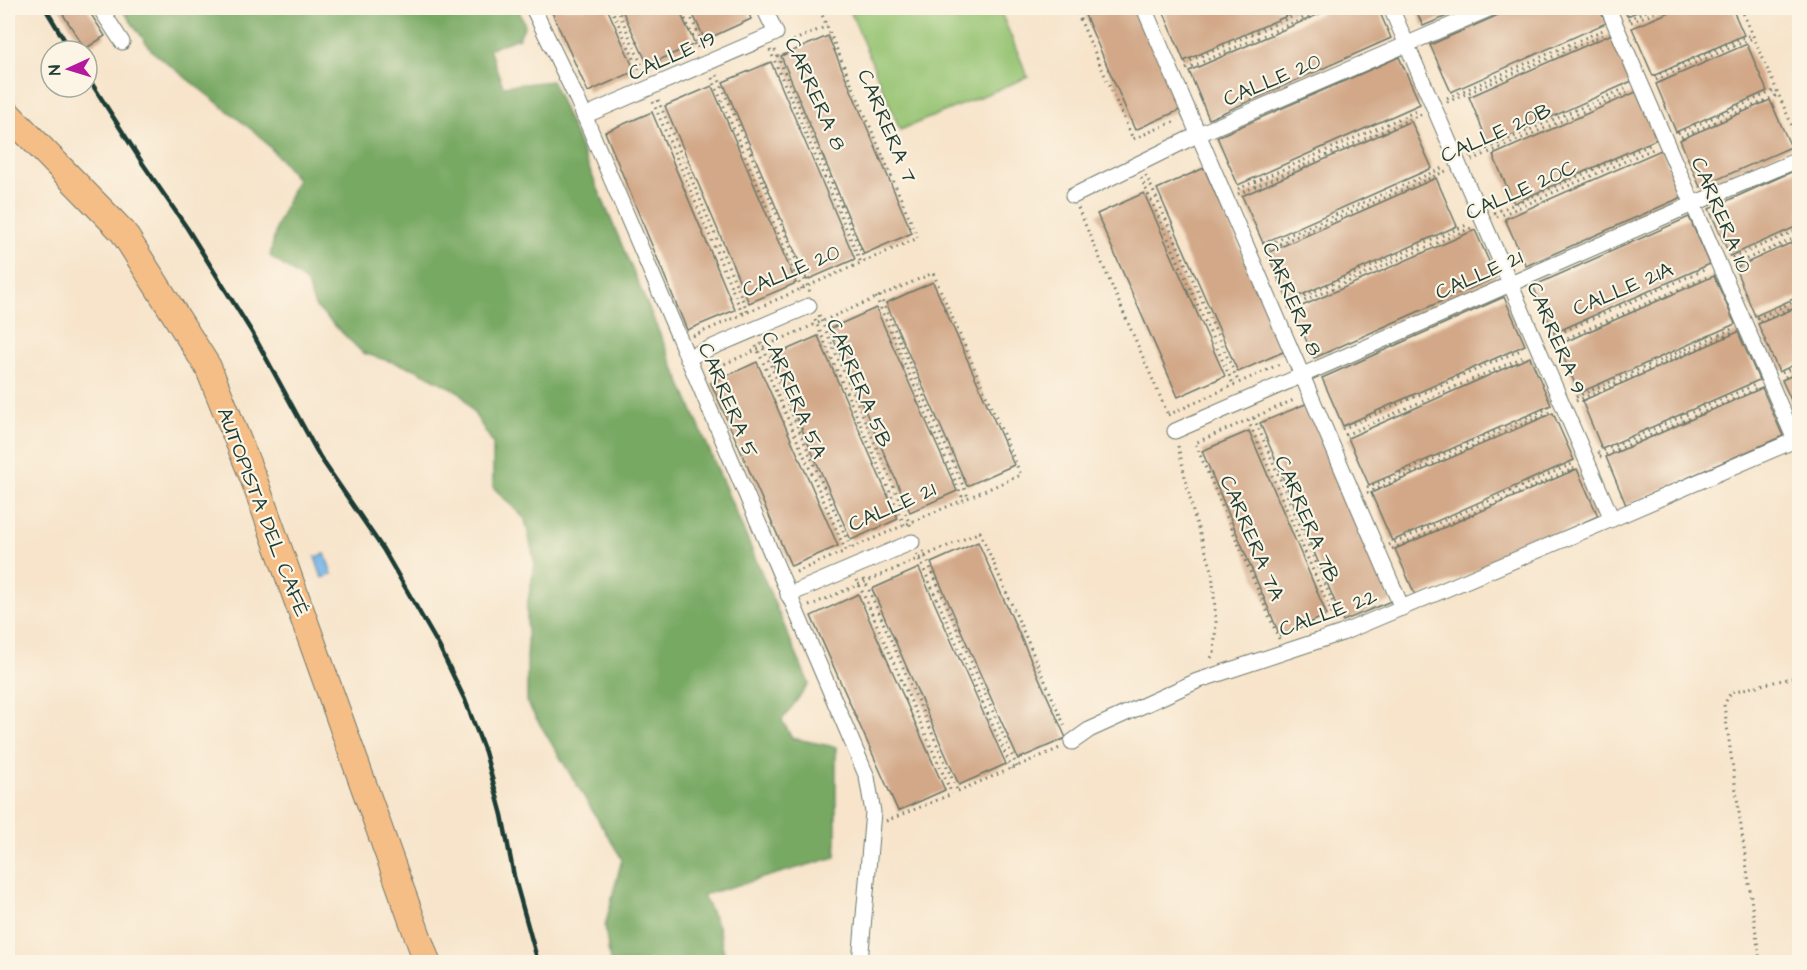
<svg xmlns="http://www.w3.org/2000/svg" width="1807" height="970" font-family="'Architects Daughter',sans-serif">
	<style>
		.green { fill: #95c372; stroke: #5a8053; stroke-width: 1.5 }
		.forest { fill: #78a964; stroke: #4c734c; stroke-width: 1.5 }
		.water { fill: #75b6ea; stroke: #4a7a8f; stroke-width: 1.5 }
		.building { fill: #d2a888 }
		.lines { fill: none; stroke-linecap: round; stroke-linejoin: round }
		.street-casing { stroke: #6b7769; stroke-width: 17 }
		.highway-casing { stroke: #6b7769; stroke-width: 28 }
		.path { stroke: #6b7769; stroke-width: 3; stroke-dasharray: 1.5 4.5; stroke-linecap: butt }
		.street { stroke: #fff; stroke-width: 15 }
		.highway { stroke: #f6be87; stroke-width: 26 }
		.rail { stroke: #1f3d34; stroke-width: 4.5 }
		.labels { text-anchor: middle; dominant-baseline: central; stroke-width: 4.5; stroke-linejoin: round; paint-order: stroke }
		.street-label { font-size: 21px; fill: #1f3d34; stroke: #fcf5e5 }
	</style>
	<rect width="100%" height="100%" fill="#fcf5e5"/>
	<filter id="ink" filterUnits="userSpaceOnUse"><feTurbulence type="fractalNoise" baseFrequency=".0167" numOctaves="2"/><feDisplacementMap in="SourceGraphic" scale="12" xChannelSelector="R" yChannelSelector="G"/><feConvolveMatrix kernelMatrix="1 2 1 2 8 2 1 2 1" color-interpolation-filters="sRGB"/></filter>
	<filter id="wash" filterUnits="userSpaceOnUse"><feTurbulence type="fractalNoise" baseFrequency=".008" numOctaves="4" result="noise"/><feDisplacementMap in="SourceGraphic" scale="24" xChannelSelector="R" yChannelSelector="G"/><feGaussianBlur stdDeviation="1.35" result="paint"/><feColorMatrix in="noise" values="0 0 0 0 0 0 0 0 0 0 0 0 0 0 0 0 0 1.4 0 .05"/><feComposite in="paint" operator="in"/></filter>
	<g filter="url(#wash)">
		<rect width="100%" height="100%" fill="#f7e4cb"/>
		<path class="green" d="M849,8H999L1028,77L900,130Z"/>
		<path class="forest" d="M121,8H518L525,25L519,38L489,49L503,86L552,81L809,684L782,720L792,738L836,747V857L703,895L718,926L726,962H610L605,926L622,859L527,703V606L535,564L525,519L493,487V443L461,393L415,369L363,353L315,306L306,282L270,256L277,225L297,179L261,137L153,52Z"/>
		<path class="water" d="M325,554L332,574L322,578L315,557Z"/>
		<g id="blocks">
			<g class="building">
				<path d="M59,8H87L105,36L85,49Z"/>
				<path d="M550,8H607L635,71L588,92Z"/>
				<path d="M621,8H678L695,44L648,65Z"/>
				<path d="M690,8H747L751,19L705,40Z"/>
				<path d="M1082,8H1138L1182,109L1135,130Z"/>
				<path d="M1177,8H1305L1184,61L1164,13Z"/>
				<path d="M1333,8H1378L1391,38L1209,119L1189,71Z"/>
				<path d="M1415,8H1466L1423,26Z"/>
				<path d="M1514,8H1599L1606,23L1451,92L1430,45Z"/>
				<path d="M1624,8H1647L1627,16Z"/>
				<path d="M1679,8H1732L1744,35L1653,76L1632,28Z"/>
				<path d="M1612,34L1632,81L1489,145L1469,97Z"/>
				<path d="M828,36L912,233L864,254L781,56Z"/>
				<path d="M1747,44L1767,91L1676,132L1656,84Z"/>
				<path d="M1399,57L1420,104L1238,185L1217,137Z"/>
				<path d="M771,62L855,259L807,280L723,82Z"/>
				<path d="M712,86L796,283L749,303L665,106Z"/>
				<path d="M1636,92L1657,139L1514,203L1493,155Z"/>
				<path d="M1770,100L1791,147L1700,187L1680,140Z"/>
				<path d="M652,112L735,310L687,330L605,132Z"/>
				<path d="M1411,121L1432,168L1263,243L1242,196Z"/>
				<path d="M1661,150L1682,197L1526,266L1505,219Z"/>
				<path d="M1204,168L1285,351L1238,372L1157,189Z"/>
				<path d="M1800,168V225L1730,256L1709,209Z"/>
				<path d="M1436,178L1457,226L1288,301L1267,253Z"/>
				<path d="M1144,193L1225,376L1178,397L1097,214Z"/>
				<path d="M1689,217L1710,264L1554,333L1533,286Z"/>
				<path d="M1475,230L1496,277L1314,358L1293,310Z"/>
				<path d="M1800,239V296L1755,316L1735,268Z"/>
				<path d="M1714,276L1735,324L1579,393L1558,345Z"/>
				<path d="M933,282L1014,465L967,486L886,303Z"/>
				<path d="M1504,297L1525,345L1343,426L1322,378Z"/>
				<path d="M1800,306V362L1779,372L1758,324Z"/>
				<path d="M876,308L957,491L910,512L829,329Z"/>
				<path d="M1738,332L1759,380L1602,449L1582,401Z"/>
				<path d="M818,336L898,519L851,540L770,357Z"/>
				<path d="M1530,357L1551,405L1369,485L1348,438Z"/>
				<path d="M757,362L838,546L791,566L711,383Z"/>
				<path d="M1800,372V420L1782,380Z"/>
				<path d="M1762,388L1783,436L1626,505L1606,457Z"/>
				<path d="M1308,403L1391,601L1343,621L1260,423Z"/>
				<path d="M1553,413L1574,460L1392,541L1371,493Z"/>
				<path d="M1249,431L1327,615L1280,636L1202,451Z"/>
				<path d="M1577,469L1598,516L1416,597L1395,549Z"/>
				<path d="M978,542L1066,738L1018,759L931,563Z"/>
				<path d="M919,568L1006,764L959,785L872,589Z"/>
				<path d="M858,594L945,790L898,811L811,616Z"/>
			</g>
		</g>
	</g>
	<g filter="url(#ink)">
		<use href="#blocks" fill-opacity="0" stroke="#6b7769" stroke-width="1.5"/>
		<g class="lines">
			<g class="street-casing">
				<g id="street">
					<path d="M100,8L122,42"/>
					<path d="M533,8L578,101L867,777L873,812L860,962"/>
					<path d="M1144,8L1402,608"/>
					<path d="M1391,8L1612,519"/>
					<path d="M1608,8L1795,440"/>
					<path d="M584,116L776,33L764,8"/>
					<path d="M1073,196L1199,134L1491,8"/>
					<path d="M687,358L809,306"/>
					<path d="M1175,431L1693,204L1800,159"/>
					<path d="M788,595L912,542"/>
					<path d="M1072,742L1089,730L1197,681L1342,633L1612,519L1800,438"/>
				</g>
			</g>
			<g class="highway-casing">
				<path id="highway" d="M8,114L123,232L208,367L254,480L427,962"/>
			</g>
			<g class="path">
				<path d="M611,8L641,74"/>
				<path d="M617,8L646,75"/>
				<path d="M680,8L699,50"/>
				<path d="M687,8L704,47"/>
				<path d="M1075,8L1133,139L1178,120"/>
				<path d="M1741,8L1800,144"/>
				<path d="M1160,12L1170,8"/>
				<path d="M1628,19L1654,8"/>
				<path d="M1631,22L1665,8"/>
				<path d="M788,43L827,26"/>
				<path d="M770,50L861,263"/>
				<path d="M775,50L865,261"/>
				<path d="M1185,63L1312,8"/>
				<path d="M1186,69L1327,8"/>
				<path d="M717,75L810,292"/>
				<path d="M1654,76L1752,34"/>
				<path d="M712,78L803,292"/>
				<path d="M1656,80L1753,38"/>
				<path d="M1447,98L1603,30"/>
				<path d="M658,100L749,315"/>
				<path d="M653,102L744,317"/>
				<path d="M1447,102L1603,35"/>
				<path d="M1678,133L1776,90"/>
				<path d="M1681,137L1778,95"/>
				<path d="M1470,156L1626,88"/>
				<path d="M1472,160L1628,92"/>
				<path d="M1146,175L1238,381"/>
				<path d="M1141,178L1233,384"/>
				<path d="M1238,189L1419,110"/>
				<path d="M1238,194L1422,114"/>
				<path d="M1078,208L1169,417"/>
				<path d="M1494,213L1650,145"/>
				<path d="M1497,217L1653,149"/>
				<path d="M1264,246L1445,167"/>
				<path d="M1263,251L1446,171"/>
				<path d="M1732,258L1800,229"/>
				<path d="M1735,264L1800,236"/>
				<path d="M880,296L968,497"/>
				<path d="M876,297L963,499"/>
				<path d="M1288,303L1469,224"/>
				<path d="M1288,308L1471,228"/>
				<path d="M819,315L912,529"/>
				<path d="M1757,318L1800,299"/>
				<path d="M815,320L906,529"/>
				<path d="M1760,321L1800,304"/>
				<path d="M693,336L918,238L819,8"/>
				<path d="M1548,338L1704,270"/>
				<path d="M761,343L852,551"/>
				<path d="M1551,345L1707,277"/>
				<path d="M756,346L847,554"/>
				<path d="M708,371L933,273L1021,475L851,548"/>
				<path d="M1782,373L1800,365"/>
				<path d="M1785,377L1800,370"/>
				<path d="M1576,397L1732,329"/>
				<path d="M1576,401L1732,333"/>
				<path d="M1168,415L1282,363"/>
				<path d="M1254,418L1339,617"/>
				<path d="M1248,420L1334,619"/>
				<path d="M1342,429L1523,349"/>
				<path d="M1345,435L1526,356"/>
				<path d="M1178,446L1194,516L1212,570L1216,622L1214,653L1209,661"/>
				<path d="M1598,453L1757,384"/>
				<path d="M1600,457L1757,389"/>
				<path d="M1367,488L1547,409"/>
				<path d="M1367,493L1550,412"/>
				<path d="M1389,545L1572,464"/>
				<path d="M1392,549L1575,468"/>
				<path d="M923,551L1017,767"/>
				<path d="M917,554L1012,769"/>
				<path d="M796,572L845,551"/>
				<path d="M864,579L958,792"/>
				<path d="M857,580L952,794"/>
				<path d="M809,606L980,532L1066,729"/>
				<path d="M1279,639L1195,443L1296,399"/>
				<path d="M958,791L1060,748"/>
				<path d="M886,821L952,794"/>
				<path d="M1760,962L1724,705L1731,692L1800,676"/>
			</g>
			<use href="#street" class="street"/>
			<use href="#highway" class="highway"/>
			<g class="rail">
				<path d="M45,8L71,51"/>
				<path d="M87,76L143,164L187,228L253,334L320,457L383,549L439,646L465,700L485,752L502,815L514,876L538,962"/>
			</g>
		</g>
	</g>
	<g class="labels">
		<g class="street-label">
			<text transform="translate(672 56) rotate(-24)">CALLE 19</text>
			<text transform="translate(1272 80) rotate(-23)">CALLE 20</text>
			<text transform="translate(815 94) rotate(66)">CARRERA 8</text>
			<text transform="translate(887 126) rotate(67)">CARRERA 7</text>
			<text transform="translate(1496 133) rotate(-24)">CALLE 20B</text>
			<text transform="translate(1521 190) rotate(-24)">CALLE 20C</text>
			<text transform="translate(1721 215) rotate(67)">CARRERA 10</text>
			<text transform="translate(791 271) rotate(-23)">CALLE 20</text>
			<text transform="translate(1479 275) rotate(-24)">CALLE 21</text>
			<text transform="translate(1623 289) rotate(-23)">CALLE 21A</text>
			<text transform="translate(1292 299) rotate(67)">CARRERA 8</text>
			<text transform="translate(1556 338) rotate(67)">CARRERA 9</text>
			<text transform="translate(859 383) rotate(67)">CARRERA 5B</text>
			<text transform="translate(794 395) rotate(67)">CARRERA 5A</text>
			<text transform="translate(728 400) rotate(67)">CARRERA 5</text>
			<text transform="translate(892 507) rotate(-24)">CALLE 21</text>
			<text transform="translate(263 512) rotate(69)">AUTOPISTA DEL CAFÉ</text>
			<text transform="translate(1307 519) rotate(67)">CARRERA 7B</text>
			<text transform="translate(1252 538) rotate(67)">CARRERA 7A</text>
			<text transform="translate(1328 613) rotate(-20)">CALLE 22</text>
		</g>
	</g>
	<rect width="1807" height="970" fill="none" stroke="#fcf5e5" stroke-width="30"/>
	<g transform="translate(69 69) rotate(266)"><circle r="28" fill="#fcf5e5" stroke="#a4ab9e" stroke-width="1.5"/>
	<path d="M0-4.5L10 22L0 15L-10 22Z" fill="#b5179e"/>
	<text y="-9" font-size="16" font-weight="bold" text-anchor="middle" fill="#1f3d34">N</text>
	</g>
</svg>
